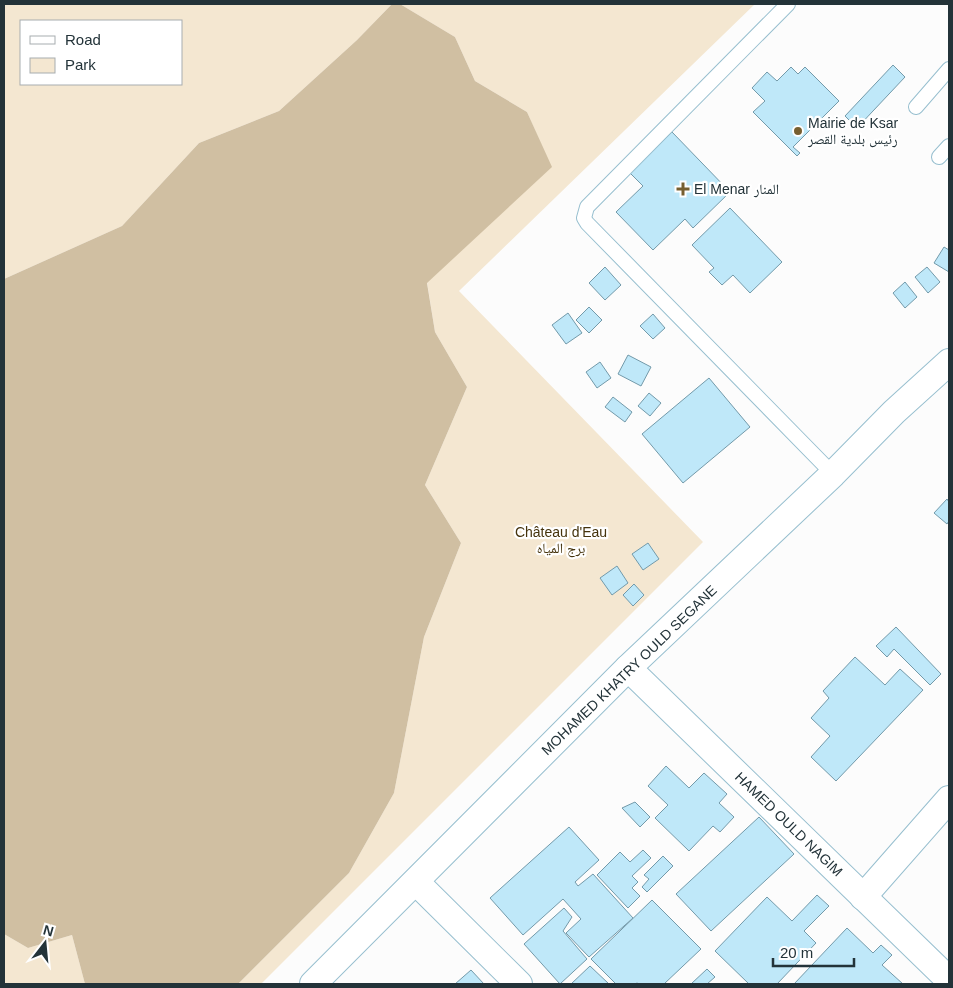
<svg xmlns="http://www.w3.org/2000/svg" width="953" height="988" font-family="Arial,'Noto Naskh Arabic',sans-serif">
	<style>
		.green { fill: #f4e7d1; fill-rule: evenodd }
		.forest { fill: #d0bfa2 }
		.building { fill: #bfe8f9; stroke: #739aaa }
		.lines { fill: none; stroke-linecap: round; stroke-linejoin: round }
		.service-casing { stroke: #97bfcf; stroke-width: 16 }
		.minor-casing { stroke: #97bfcf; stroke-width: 28 }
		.service { stroke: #fff; stroke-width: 14 }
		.minor { stroke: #fff; stroke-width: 26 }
		.poi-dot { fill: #775f30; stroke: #fff; stroke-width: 2 }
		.labels { text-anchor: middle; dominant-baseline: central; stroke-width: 4.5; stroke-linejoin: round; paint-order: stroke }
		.poi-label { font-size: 14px; fill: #233339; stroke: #fff; text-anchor: start }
		.park-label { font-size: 14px; fill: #45330c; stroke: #fff }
		.street-label { font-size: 14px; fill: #233339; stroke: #fff }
	</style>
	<rect width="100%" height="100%" fill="#fcfcfc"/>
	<g class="green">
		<path d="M4,4H392L357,40L279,111L199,143L122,226L4,279ZM21,21H181V84H21Z"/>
		<path d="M400,4H755L459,291L703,542L261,984H238L349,873L394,793L424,637L461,543L425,485L467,387L435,332L427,282L551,167L527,112L475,81L455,37Z"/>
		<path d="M4,934L28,948L72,935L85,984H4Z"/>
	</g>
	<path class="forest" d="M392,4H400L455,37L475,81L527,112L552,167L427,283L435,332L467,387L425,485L461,543L424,637L394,793L349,873L238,984H85L72,935L28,948L4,934V279L122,226L199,143L279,111L357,40Z"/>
	<g class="building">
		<path d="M893,65L905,77L857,128L845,116Z"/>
		<path d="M791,67L798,74L805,67L839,101L793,147L800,153L797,156L753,112L765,101L752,88L767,72L777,81Z"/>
		<path d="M672,132L730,192L693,228L685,219L653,250L616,212L643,186L630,173Z"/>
		<path d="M730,208L782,262L750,293L733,275L722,285L709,272L714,268L692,245Z"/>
		<path d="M944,247L949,250V272L934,263Z"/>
		<path d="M605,267L621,285L605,300L589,283Z"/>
		<path d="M927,267L940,282L928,293L915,277Z"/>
		<path d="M905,282L917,297L905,308L893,293Z"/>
		<path d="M589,307L602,320L589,333L576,320Z"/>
		<path d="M568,313L582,333L566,344L552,325Z"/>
		<path d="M653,314L665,328L653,339L640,326Z"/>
		<path d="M628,355L651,367L641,386L618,374Z"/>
		<path d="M600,362L611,378L597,388L586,372Z"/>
		<path d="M709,378L750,427L683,483L642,434Z"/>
		<path d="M649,393L661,403L650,416L638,406Z"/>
		<path d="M613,397L632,412L625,422L605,407Z"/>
		<path d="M947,499L949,502V521L947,524L934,513Z"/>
		<path d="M648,543L659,559L643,570L632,554Z"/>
		<path d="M617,566L628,583L612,595L600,578Z"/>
		<path d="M634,584L644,595L633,606L623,595Z"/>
		<path d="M896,627L941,674L930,685L894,649L887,657L876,646Z"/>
		<path d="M855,657L885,685L900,669L923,690L836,781L811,757L830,736L811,718L829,698L823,691Z"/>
		<path d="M666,766L689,788L704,773L727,794L719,803L734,817L720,832L713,826L689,851L655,818L668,805L648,786Z"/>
		<path d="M635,802L650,817L640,827L622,808Z"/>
		<path d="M759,817L794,854L711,931L676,894Z"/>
		<path d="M569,827L599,860L575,882L578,886L593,874L633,918L589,957L566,933L581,919L563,899L523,935L490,898Z"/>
		<path d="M643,850L651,858L632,876L638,882L632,888L640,896L628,908L597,875L620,852L630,862Z"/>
		<path d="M663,856L673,866L647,892L642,887L649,879L644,875Z"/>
		<path d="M817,895L829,906L804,931L816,943L777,984H749L715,951L767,897L792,921Z"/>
		<path d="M652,900L701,949L664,984H639L637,983L635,984H616L591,959Z"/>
		<path d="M564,908L572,917L563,931L587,959L560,984L524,944Z"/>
		<path d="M847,928L873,953L881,945L892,955L882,965L903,984H794Z"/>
		<path d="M590,966L609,984H571Z"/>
		<path d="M707,969L715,977L707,984H691Z"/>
		<path d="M471,970L484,984H455Z"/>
	</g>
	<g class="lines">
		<g class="service-casing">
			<g id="service">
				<path d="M788,4L587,207L584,218L587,223L833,474"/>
				<path d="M916,107L949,69"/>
				<path d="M939,157L949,146"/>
			</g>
		</g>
		<g class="minor-casing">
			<g id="minor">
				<path d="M628,668L949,980"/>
				<path d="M416,882L519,984"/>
				<path d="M863,897L949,799"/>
				<path d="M313,984L628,668L833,474L894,412L949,362"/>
			</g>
		</g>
		<use href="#service" class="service"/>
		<use href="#minor" class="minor"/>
	</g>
	<g class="poi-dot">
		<circle cx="798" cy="131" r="5"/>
		<path d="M680.5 181.5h5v5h5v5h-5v5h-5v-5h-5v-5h5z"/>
	</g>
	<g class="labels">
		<g class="poi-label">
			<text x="808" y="123">Mairie de Ksar<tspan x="808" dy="16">رئيس بلدية القصر</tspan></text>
			<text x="694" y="189">El Menar المنار</text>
		</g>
		<g class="park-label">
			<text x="561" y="532">Château d'Eau<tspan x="561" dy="16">برج المياه</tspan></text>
		</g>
		<g class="street-label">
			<text transform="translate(629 670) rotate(-44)">MOHAMED KHATRY OULD SEGANE</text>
			<text transform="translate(789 824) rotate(44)">HAMED OULD NAGIM</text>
		</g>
	</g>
	<rect width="953" height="988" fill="none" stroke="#233339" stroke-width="10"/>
	<rect x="20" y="20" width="162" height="65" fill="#ffffff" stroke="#a7adb0"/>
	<rect x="30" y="36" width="25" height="8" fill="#ffffff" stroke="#a7adb0"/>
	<text x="65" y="45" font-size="15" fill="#233339">Road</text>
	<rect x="30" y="58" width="25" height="15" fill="#f4e7d1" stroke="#a7adb0"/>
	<text x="65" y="70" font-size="15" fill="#233339">Park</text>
	<g transform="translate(45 943) rotate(16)" stroke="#ffffff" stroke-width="4" paint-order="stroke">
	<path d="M0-4L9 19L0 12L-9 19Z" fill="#233339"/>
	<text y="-8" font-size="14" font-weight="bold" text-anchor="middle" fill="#233339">N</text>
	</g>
	<path d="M773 958v8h81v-8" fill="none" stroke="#233339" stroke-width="2.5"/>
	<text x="780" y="958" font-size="15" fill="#233339" stroke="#ffffff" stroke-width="4" paint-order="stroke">20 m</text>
</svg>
